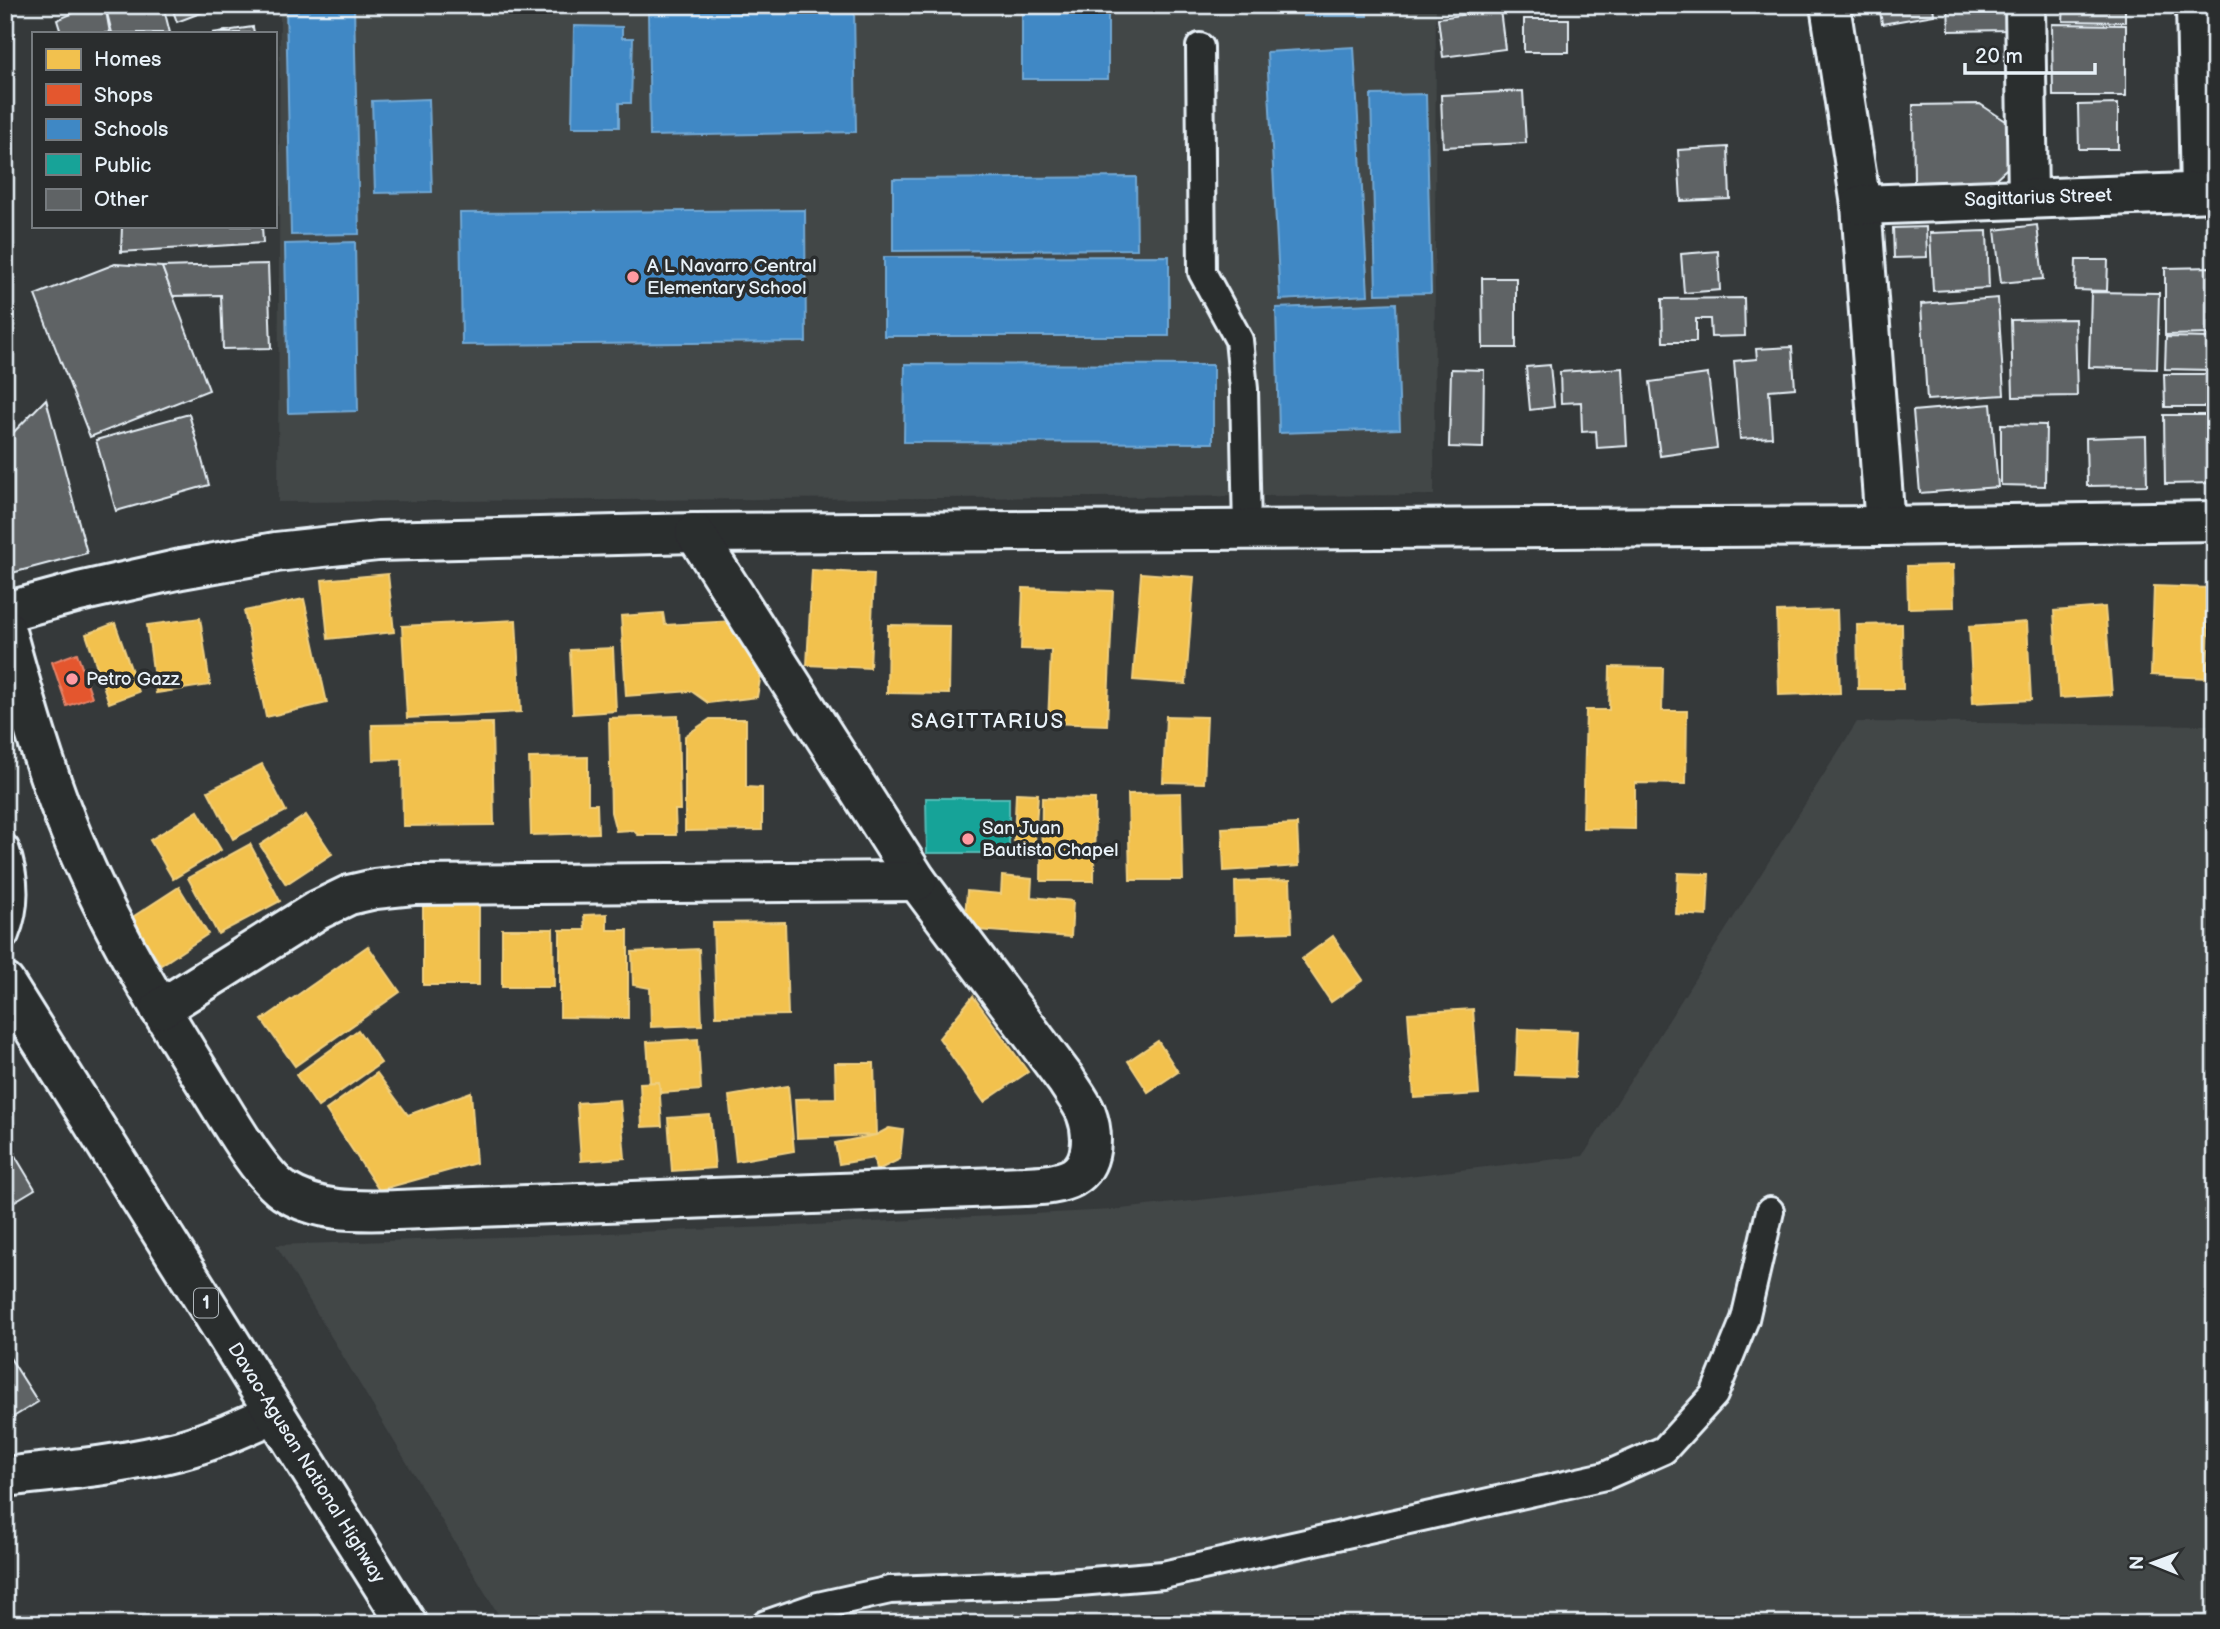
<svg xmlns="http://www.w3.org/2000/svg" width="2220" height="1629" font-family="'Balsamiq Sans',sans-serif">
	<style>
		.built { fill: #424647 }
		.homes { fill: #f2c14e; stroke: #efcf81; stroke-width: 2 }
		.shops { fill: #e4572e; stroke: #e5856b; stroke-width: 2 }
		.schools { fill: #3f88c5; stroke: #72a8d4; stroke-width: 2 }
		.public { fill: #17a398; stroke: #56bab5; stroke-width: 2 }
		.building { fill: #5f6365; stroke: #e8f1f8; stroke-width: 2 }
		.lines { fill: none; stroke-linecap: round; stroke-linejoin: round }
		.lane-casing { stroke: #e8f1f8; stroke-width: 32 }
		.street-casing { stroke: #e8f1f8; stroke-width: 44 }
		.highway-casing { stroke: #e8f1f8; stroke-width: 44 }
		.lane { stroke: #2a2d2e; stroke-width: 26 }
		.street { stroke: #2a2d2e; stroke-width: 38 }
		.highway { stroke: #2a2d2e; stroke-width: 38 }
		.poi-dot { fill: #ff9aa2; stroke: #2a2d2e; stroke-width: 2.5 }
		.labels { text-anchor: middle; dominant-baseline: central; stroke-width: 7; stroke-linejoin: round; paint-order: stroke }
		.shield { fill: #2a2d2e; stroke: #afb6bb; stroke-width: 2 }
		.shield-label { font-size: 18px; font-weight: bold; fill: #e8f1f8 }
		.street-label { font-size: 19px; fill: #e8f1f8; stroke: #2a2d2e }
		.poi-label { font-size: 19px; fill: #e8f1f8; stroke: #2a2d2e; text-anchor: start }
		.neighbourhood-label { font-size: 21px; letter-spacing: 2px; fill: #e8f1f8; stroke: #2a2d2e }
	</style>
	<rect width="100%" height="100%" fill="#35393a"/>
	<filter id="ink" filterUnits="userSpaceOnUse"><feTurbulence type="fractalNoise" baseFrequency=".0143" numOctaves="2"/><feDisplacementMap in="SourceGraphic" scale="14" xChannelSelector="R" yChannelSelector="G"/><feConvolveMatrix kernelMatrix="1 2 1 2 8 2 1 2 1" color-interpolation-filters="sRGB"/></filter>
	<g filter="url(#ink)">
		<g class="built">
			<path d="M280,5H1436L1434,495L278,502Z"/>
			<path d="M1857,722L2215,725V1624H504L276,1245L774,1227L1112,1210L1583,1156Z"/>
		</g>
		<g class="homes">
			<path d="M1953,565L1954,607L1908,608L1907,566Z"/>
			<path d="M812,570L874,574L870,668L807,665Z"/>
			<path d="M1141,573L1194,577L1186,684L1133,680Z"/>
			<path d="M388,574L394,632L328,639L322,580Z"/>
			<path d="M2154,586L2210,588L2207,678L2151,675Z"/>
			<path d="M1023,588L1113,591L1107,725L1048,723L1051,650L1021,649Z"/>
			<path d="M304,599L327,703L266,717L244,611Z"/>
			<path d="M2105,607L2112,695L2059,698L2054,611Z"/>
			<path d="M1837,610L1840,693L1779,695L1777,612Z"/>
			<path d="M663,613L665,625L734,621L763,662L757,697L708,703L691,691L626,696L621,616Z"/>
			<path d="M200,618L210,685L156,693L147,625Z"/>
			<path d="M516,620L521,712L407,718L402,626Z"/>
			<path d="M2027,622L2031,700L1973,703L1969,626Z"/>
			<path d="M115,623L139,692L109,703L86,634Z"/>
			<path d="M1902,624L1903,689H1858L1857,625Z"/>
			<path d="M888,625L950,626L949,694L887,693Z"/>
			<path d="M613,648L616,711L573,714L570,650Z"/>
			<path d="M1610,667L1663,668L1662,711H1687L1686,784L1635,783V829L1583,828L1586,710H1609Z"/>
			<path d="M678,716L680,810H675L676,835H638L633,830L616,831L611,812L609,718Z"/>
			<path d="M1166,716L1207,717L1204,783L1163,782Z"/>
			<path d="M710,719H746V787L762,788V830L685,831V736Z"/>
			<path d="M492,723L494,825L403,826L402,759L373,760L372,725Z"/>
			<path d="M588,757V804H597L598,833L531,835L529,758Z"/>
			<path d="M262,764L286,811L233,839L208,791Z"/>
			<path d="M1016,793L1038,794L1035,842L1014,841Z"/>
			<path d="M1181,793L1183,880H1130L1128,794Z"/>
			<path d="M1042,798L1095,799L1094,881H1041Z"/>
			<path d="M198,811L221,850L173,879L150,840Z"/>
			<path d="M306,815L332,854L286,884L260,845Z"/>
			<path d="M1297,824L1299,866L1224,871L1222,828Z"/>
			<path d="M250,844L280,901L218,934L188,878Z"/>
			<path d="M1678,873L1709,874L1707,916L1676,914Z"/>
			<path d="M1002,876L1032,879L1031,897L1073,901L1071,937L964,929L967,891L1001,894Z"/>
			<path d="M1290,880L1292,932L1236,934L1235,882Z"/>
			<path d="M179,887L208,934L161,965L131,918Z"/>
			<path d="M479,904V985H423V905Z"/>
			<path d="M607,914V930H628V1018L560,1017V930H585L584,915Z"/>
			<path d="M785,922L788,1015L716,1016L713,923Z"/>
			<path d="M502,929H553L554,987H502Z"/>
			<path d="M1333,936L1363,980L1331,1002L1302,959Z"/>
			<path d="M368,946L400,992L295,1066L262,1020Z"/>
			<path d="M699,949L702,1025L651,1027L650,988L633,985L632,952Z"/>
			<path d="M973,996L1028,1072L984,1102L939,1038Z"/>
			<path d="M1473,1009L1479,1094L1414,1098L1408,1013Z"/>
			<path d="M1518,1029L1577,1031L1575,1077L1516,1075Z"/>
			<path d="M358,1030L381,1063L318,1107L296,1075Z"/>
			<path d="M698,1039L701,1090L661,1093L659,1082L650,1083L647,1042Z"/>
			<path d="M1158,1041L1178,1072L1148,1092L1128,1061Z"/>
			<path d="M835,1063H874L876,1135L797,1138L795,1099L836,1098Z"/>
			<path d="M377,1073L408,1115L471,1092L476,1163L379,1190L326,1110Z"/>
			<path d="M659,1082L662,1126L642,1127L640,1083Z"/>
			<path d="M788,1086L794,1151L736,1161L729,1096Z"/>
			<path d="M620,1100L625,1158L581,1161L577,1103Z"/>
			<path d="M710,1115L715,1168L672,1171L668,1118Z"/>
			<path d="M889,1128L903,1130L900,1159L876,1171L874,1158L839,1164L835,1143L876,1135Z"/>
		</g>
		<path class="shops" d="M77,653L92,697L67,706L52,662Z"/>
		<g class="schools">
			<path d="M286,5H354L359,234L291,235Z"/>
			<rect x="1022" y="5" width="86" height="74"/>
			<rect x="1204" y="5" width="78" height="5"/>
			<rect x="1304" y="5" width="63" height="11"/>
			<path d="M854,8L856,132L650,136L648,11Z"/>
			<path d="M574,26L622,27V38H633L631,103H619V127H572Z"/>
			<path d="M1354,47L1368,295L1280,300L1267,52Z"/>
			<path d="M1426,94L1431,293L1376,294L1371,95Z"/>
			<path d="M429,99L432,192L375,193L372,101Z"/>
			<path d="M1136,177L1137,249L893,251V179Z"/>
			<path d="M805,210L806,342L462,345L460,213Z"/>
			<path d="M355,242L358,411L288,413L285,244Z"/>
			<path d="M1169,256V336H884V257Z"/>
			<path d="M1396,303L1400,429L1279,433L1276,308Z"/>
			<path d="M905,364L1213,365V443L904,442Z"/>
		</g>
		<path class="public" d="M926,798H1009V853H927Z"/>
		<g class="building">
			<path d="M92,5H105L110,33H61L57,20Z"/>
			<path d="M105,5H163L170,33H112Z"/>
			<path d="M171,5H221L177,22Z"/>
			<path d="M1879,5H1933L1934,15L1882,24Z"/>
			<path d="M1948,5H2008L2009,30L1949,31Z"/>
			<path d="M2064,5H2125V22L2063,21Z"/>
			<path d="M1500,10L1505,49L1443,57L1438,18Z"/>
			<rect x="1524" y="19" width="45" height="33"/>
			<path d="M2052,24L2126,25V96H2053Z"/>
			<path d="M253,27L254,33H212Z"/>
			<path d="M1523,91L1526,143L1443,147L1441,95Z"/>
			<path d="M1980,104L2015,127L2017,159L1993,181L1914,182L1913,105Z"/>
			<path d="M2118,104V149H2079L2078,105Z"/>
			<path d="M1728,147L1730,199L1681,201L1678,150Z"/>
			<path d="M2037,225L2043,279L2001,283L1995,230Z"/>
			<path d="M122,226H262L263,243L121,252Z"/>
			<path d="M1926,227L1927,257L1894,258L1893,228Z"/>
			<path d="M1987,231L1989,288L1933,291L1930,233Z"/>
			<path d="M1718,251L1720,290L1684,293L1681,254Z"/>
			<path d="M2076,260H2108L2107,291L2075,290Z"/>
			<path d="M115,264L162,267L209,390L90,437L35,295Z"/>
			<path d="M268,264L271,348L223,349L221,295L173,296L162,267Z"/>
			<path d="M2213,267V334L2165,335V268Z"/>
			<path d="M1482,278H1516V348H1483Z"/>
			<path d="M2091,292L2159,293L2157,369L2089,367Z"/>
			<path d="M1744,298L1745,336L1711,337L1710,319H1696V342H1663L1662,299Z"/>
			<path d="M1998,298L2004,395L1927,400L1921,304Z"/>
			<path d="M2075,319L2077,396L2013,397L2011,320Z"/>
			<path d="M2166,337L2212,338V370L2165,369Z"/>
			<path d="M1792,347L1795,388L1769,390L1772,437L1740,439L1734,361L1757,359L1756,349Z"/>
			<path d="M1550,365L1554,407L1530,410L1526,367Z"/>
			<path d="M1623,368L1627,446L1597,448L1596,431L1582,432L1581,402L1561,403L1560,372Z"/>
			<path d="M1451,369L1484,370L1483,448L1449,447Z"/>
			<path d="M1708,374L1717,448L1660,456L1650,382Z"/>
			<path d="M2164,374H2214V407H2165Z"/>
			<path d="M46,399L87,553L12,573L5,548V441Z"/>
			<path d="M1991,404L1998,487L1920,493L1913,411Z"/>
			<path d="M189,414L209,485L116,511L96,440Z"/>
			<path d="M2164,415H2215V483L2165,484Z"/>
			<path d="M2001,424L2046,425L2045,486L2001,485Z"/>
			<path d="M2146,436L2147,485L2087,486L2086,438Z"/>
			<path d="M14,1154L35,1189L5,1207V1159Z"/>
			<path d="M5,1350L38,1402L5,1422Z"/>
		</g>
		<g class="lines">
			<g class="lane-casing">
				<g id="lane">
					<path d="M1200,47L1202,272L1239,340L1244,389L1247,530"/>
					<path d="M5,848C16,878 17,906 5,935"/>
					<path d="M766,1624L818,1606L890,1590L1055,1584L1163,1575L1605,1476L1664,1450L1714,1395L1745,1319L1770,1211"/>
				</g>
			</g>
			<g class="street-casing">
				<g id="street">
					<path d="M1830,5L1861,205L1885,526"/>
					<path d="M2025,5L2028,198"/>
					<path d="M2196,5L2200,192"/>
					<path d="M1861,205L2215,192"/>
					<path d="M5,612L79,592L181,569L276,552L378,541L695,533L1885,526L2215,521"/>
					<path d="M5,628C25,700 45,772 74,841C110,928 159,1008 209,1088C226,1115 259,1174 284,1191C319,1213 358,1211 397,1210L1024,1186C1040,1185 1058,1185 1073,1177C1094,1165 1094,1134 1086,1113C1081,1101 1072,1090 1066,1080L917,881L695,533"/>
					<path d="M160,1009L316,911L349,895L375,889L413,885L917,881"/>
					<path d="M5,1477C64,1470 123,1465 180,1450C213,1441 244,1427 275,1413"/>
				</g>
			</g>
			<g class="highway-casing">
				<path id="highway" d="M5,983L407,1624"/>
			</g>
			<use href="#lane" class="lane"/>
			<use href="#street" class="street"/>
			<use href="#highway" class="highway"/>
		</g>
	</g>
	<g class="poi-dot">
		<circle cx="633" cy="277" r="7"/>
		<circle cx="72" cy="679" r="7"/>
		<circle cx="968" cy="839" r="7"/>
	</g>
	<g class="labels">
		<rect class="shield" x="194" y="1288.5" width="24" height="29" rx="5"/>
		<g class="shield-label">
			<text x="206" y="1303">1</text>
		</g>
		<g class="street-label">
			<text transform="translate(2038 198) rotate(-2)">Sagittarius Street</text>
			<text transform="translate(306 1463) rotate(58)">Davao-Agusan National Highway</text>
		</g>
		<g class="poi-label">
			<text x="647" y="266">A L Navarro Central<tspan x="647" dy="22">Elementary School</tspan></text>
			<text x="86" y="679">Petro Gazz</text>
			<text x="982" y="828">San Juan<tspan x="982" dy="22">Bautista Chapel</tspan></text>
		</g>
		<g class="neighbourhood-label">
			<text x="988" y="721">SAGITTARIUS</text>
		</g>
	</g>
	<rect width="2220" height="1629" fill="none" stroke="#2a2d2e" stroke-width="28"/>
	<rect x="14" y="14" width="2192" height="1601" fill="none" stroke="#e8f1f8" stroke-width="2.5" filter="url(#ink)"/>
	<rect x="32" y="32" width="245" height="196" fill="#2a2d2e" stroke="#767b7f" stroke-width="2"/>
	<rect x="46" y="49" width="35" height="21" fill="#f2c14e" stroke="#767b7f" stroke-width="2"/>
	<text x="94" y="66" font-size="21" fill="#e8f1f8">Homes</text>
	<rect x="46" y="84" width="35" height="21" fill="#e4572e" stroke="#767b7f" stroke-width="2"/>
	<text x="94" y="102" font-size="21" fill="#e8f1f8">Shops</text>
	<rect x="46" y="119" width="35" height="21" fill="#3f88c5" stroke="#767b7f" stroke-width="2"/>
	<text x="94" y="136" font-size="21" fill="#e8f1f8">Schools</text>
	<rect x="46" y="154" width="35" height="21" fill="#17a398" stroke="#767b7f" stroke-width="2"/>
	<text x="94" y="172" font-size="21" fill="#e8f1f8">Public</text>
	<rect x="46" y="189" width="35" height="21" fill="#5f6365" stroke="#767b7f" stroke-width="2"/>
	<text x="94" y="206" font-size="21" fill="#e8f1f8">Other</text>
	<g transform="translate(2153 1563) rotate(271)" stroke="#2a2d2e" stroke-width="5" paint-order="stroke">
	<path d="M0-5L12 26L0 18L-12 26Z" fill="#e8f1f8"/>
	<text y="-10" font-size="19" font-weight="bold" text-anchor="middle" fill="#e8f1f8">N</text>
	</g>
	<path d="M1965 63v10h130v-10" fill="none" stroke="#e8f1f8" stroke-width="3.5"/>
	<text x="1975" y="63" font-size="21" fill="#e8f1f8" stroke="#2a2d2e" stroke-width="5" paint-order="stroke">20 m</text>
</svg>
